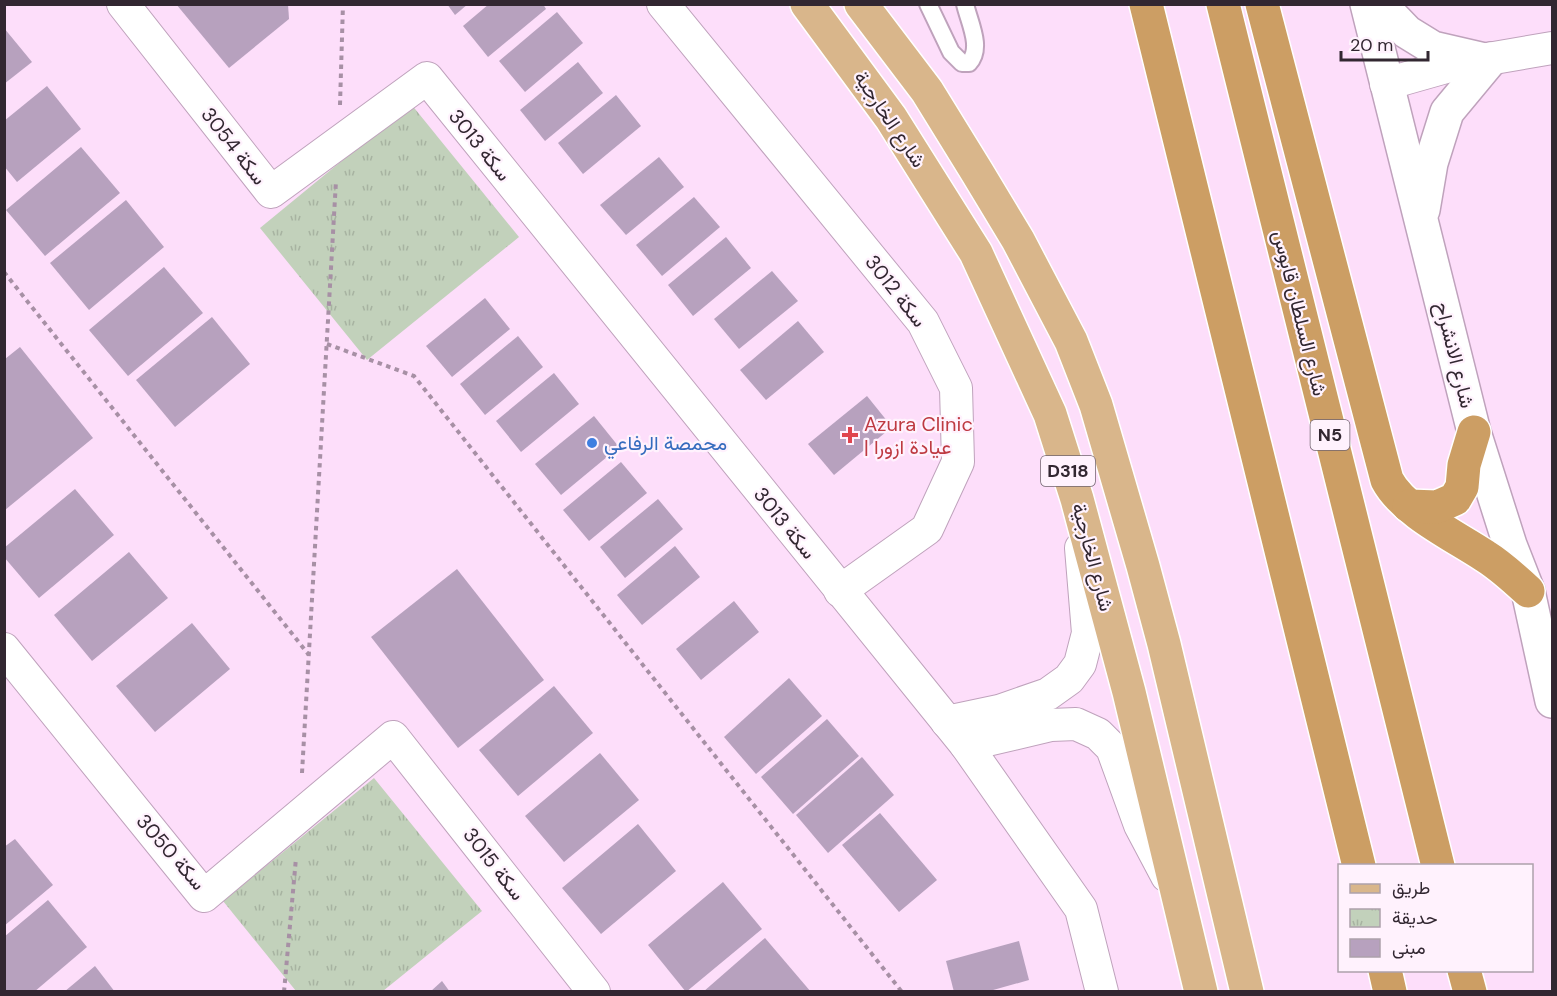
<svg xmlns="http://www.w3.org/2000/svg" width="1557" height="996" font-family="'DM Sans',Vazirmatn,sans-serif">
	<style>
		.park { fill: url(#park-tufts) }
		.building { fill: #b7a1be }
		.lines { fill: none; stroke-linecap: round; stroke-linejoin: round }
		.service-casing { stroke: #bfa2bc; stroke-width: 20 }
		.minor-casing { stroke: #bfa2bc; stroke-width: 34 }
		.tertiary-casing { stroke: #bfa2bc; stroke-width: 36 }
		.primary-casing { stroke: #fff; stroke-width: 36 }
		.trunk-casing { stroke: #fff; stroke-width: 36 }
		.path { stroke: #a790a5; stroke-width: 4; stroke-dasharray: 4.5 4.5; stroke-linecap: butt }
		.service { stroke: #fff; stroke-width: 16 }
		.minor { stroke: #fff; stroke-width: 32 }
		.tertiary { stroke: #fff; stroke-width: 33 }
		.primary { stroke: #d9b68b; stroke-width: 33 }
		.trunk { stroke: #cc9e64; stroke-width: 33 }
		.health-dot { fill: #e0444e; stroke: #fff2fd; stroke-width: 2 }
		.shop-dot { fill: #3f7fe0; stroke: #fff2fd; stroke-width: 2 }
		.labels { text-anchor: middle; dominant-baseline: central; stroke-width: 4.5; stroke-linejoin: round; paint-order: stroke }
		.shield { fill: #fff2fd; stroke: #70646e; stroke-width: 1.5 }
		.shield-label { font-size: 18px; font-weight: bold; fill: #322731 }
		.street-label { font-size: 20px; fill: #322731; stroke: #fff2fd }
		.health-label { font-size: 20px; fill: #be3a42; stroke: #fff2fd; text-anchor: start }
		.shop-label { font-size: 20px; fill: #366cbe; stroke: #fff2fd; text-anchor: start }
	</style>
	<defs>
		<pattern id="park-tufts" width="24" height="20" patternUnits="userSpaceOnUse" patternTransform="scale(1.5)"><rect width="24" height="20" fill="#c2d1bb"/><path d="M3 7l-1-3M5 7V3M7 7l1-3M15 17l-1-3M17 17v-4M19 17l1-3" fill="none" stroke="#a7b3a1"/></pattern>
	</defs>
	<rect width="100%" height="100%" fill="#fddefa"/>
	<g class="park">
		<path d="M411,104L519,237L367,360L260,228Z"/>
		<path d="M374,778L482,911L383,991H296L223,901Z"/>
	</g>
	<g class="building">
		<path d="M176,4H288L289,19L229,68Z"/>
		<path d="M447,4H468L455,15Z"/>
		<path d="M489,4H543L546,9L488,57L463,26Z"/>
		<path d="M557,12L583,43L525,92L499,61Z"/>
		<path d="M4,28L32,62L4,84Z"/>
		<path d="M578,62L603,93L545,141L520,110Z"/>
		<path d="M47,86L81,129L17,182L4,166V121Z"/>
		<path d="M616,95L641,126L583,174L558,143Z"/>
		<path d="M81,147L120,193L45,256L6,210Z"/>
		<path d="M659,157L684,187L626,235L600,205Z"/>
		<path d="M694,197L720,227L662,276L636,245Z"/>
		<path d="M126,200L164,247L89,310L50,263Z"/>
		<path d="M726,237L751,268L693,316L668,285Z"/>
		<path d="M164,267L203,313L128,376L89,330Z"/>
		<path d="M772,271L798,301L739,349L714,319Z"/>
		<path d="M485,298L510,329L452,377L426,346Z"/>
		<path d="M212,317L250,364L175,427L136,380Z"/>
		<path d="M798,321L824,352L766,400L740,370Z"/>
		<path d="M518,336L543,367L485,415L460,384Z"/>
		<path d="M20,347L93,438L5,510V359Z"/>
		<path d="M554,373L579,404L521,452L496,421Z"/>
		<path d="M867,396L892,427L834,475L808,444Z"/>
		<path d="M594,416L619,447L561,495L535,464Z"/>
		<path d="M621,462L647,493L589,541L563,510Z"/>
		<path d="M75,489L114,535L39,598L4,557V548Z"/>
		<path d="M658,499L683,529L625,578L600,547Z"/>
		<path d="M675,546L700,577L642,625L617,595Z"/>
		<path d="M129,552L168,598L92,661L54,615Z"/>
		<path d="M457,569L544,680L458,748L371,637Z"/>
		<path d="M734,601L759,632L701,680L676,649Z"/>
		<path d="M192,623L230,669L155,732L116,686Z"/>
		<path d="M789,678L822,716L756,774L724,737Z"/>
		<path d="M554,686L593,733L518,796L479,750Z"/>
		<path d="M827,719L859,756L793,814L761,777Z"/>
		<path d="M600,753L639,800L564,862L525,816Z"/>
		<path d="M862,757L894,795L828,853L796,815Z"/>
		<path d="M880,813L937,880L899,912L842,845Z"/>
		<path d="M638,824L676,871L601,934L562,888Z"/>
		<path d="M15,839L53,885L4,926V847Z"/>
		<path d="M723,882L762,929L686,992L648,945Z"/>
		<path d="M48,900L87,947L34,992H4V937Z"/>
		<path d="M765,938L811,992H703Z"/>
		<path d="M1019,941L1029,980L986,992H954L946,961Z"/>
		<path d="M95,966L115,992H64Z"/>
		<path d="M442,981L450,992H430Z"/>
	</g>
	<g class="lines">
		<g class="service-casing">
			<path id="service" d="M928,4L951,52L962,63H969C983,48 969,22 965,4"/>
		</g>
		<g class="minor-casing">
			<g id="minor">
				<path d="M123,4L271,192L427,78L966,745L1081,909L1102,992"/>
				<path d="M663,4L923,322L956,388L958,462L927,529L840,591"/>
				<path d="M1386,84L1453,65L1552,48"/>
				<path d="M4,649L204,896L393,737L594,992"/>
				<path d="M947,722L999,711L1048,694L1069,679L1080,664L1088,633L1081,548"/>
				<path d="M966,745L1051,725L1076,724L1098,734L1112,748L1140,825L1167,876"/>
			</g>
		</g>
		<g class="tertiary-casing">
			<g id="tertiary">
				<path d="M1367,4L1474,432L1510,545L1528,591L1552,701"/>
				<path d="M1380,4L1407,32L1433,48L1485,60"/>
				<path d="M1423,210L1431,163L1447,112L1491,59"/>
			</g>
		</g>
		<g class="primary-casing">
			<g id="primary">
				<path d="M807,4L891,118L976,253L1050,414L1077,499L1129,692L1201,992"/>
				<path d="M861,4L927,91L977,172L1018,240L1071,341L1096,405L1143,566L1164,644L1247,992"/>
			</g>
		</g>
		<g class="trunk-casing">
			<g id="trunk">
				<path d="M1146,4L1359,866"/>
				<path d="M1223,4L1438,866"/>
				<path d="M1262,4L1387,480C1404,512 1455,536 1485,556C1501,566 1514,578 1528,591"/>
				<path d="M1409,506L1437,507L1455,499L1462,487L1464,465L1474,432"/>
				<path d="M1385,970L1390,992"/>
				<path d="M1464,970L1470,992"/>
			</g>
		</g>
		<g class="path">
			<path d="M340,105L343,4"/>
			<path d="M4,272L309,655"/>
			<path d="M327,344L414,376L902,992"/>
			<path d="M302,773L336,181"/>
			<path d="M284,992L296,858"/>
		</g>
		<use href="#service" class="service"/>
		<use href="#minor" class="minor"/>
		<use href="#tertiary" class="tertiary"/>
		<use href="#primary" class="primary"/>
		<use href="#trunk" class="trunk"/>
	</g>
	<path class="health-dot" d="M847 426h6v6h6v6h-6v6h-6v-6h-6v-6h6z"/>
	<circle class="shop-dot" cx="592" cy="443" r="6"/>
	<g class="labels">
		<g class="shield">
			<rect x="1310.5" y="420" width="39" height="30" rx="4.5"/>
			<rect x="1041" y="456" width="54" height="30" rx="4.5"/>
		</g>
		<g class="shield-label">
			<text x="1330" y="435">N5</text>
			<text x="1068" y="471">D318</text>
		</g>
		<g class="street-label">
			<text transform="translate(890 119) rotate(56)">شارع الخارجية</text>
			<text transform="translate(480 145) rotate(51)">سكة 3013</text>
			<text transform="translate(234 146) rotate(52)">سكة 3054</text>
			<text transform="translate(896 291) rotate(52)">سكة 3012</text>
			<text transform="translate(1300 313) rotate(76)">شارع السلطان قابوس</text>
			<text transform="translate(1455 355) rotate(76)">شارع الانشراح</text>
			<text transform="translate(785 523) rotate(51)">سكة 3013</text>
			<text transform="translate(1093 557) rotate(75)">شارع الخارجية</text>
			<text transform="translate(171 852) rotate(49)">سكة 3050</text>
			<text transform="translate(494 864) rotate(52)">سكة 3015</text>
		</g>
		<g class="health-label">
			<text x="864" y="424">Azura Clinic<tspan x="864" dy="23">| عيادة ازورا</tspan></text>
		</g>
		<g class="shop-label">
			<text x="604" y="443">محمصة الرفاعي</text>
		</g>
	</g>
	<rect width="1557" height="996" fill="none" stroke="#322731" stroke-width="12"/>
	<rect x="1338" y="864" width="195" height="108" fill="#fff2fd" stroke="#ada1ab" stroke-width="1.5"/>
	<rect x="1350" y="884" width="30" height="9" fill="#d9b68b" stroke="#ada1ab" stroke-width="1.5"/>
	<text x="1392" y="894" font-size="18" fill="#322731">طريق</text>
	<rect x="1350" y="909" width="30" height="18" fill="url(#park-tufts)" stroke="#ada1ab" stroke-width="1.5"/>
	<text x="1392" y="924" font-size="18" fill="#322731">حديقة</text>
	<rect x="1350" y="939" width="30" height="18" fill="#b7a1be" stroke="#ada1ab" stroke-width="1.5"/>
	<text x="1392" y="954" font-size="18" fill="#322731">مبنى</text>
	<path d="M1341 51v9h87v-9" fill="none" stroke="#322731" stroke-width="3"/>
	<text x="1350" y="51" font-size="18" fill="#322731" stroke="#fff2fd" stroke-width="4.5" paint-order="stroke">20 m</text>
</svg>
